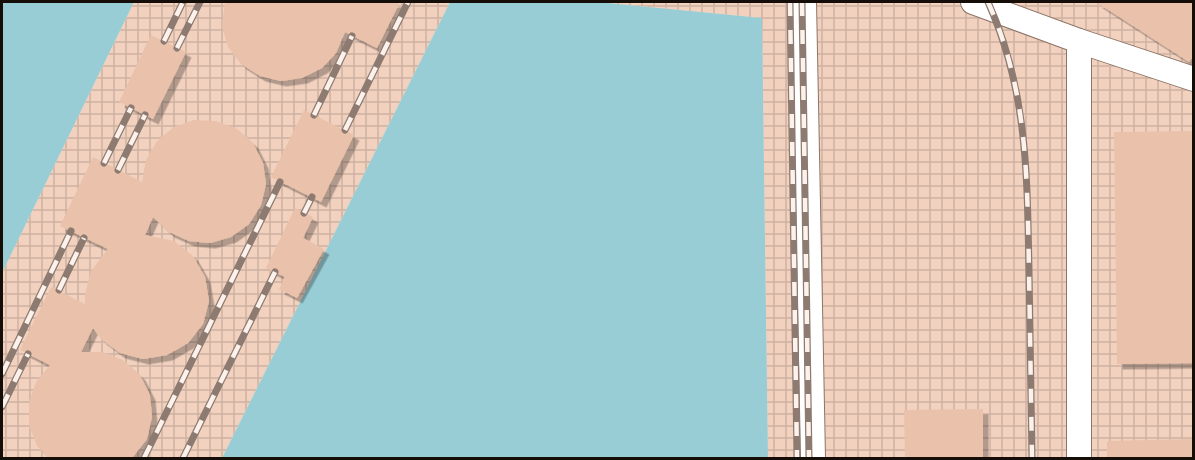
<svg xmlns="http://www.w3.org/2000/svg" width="1195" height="460" font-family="'Open Sans',sans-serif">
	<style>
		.industrial { fill: url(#industrial-grid) }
		.water { fill: #99cdd5 }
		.building { fill: #eac2ab; filter: url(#shadow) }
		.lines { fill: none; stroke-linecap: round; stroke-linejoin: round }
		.minor-casing { stroke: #8d7567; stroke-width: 26 }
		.minor { stroke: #fff; stroke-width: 24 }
		.rail-casing { stroke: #8d7b71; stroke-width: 7 }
		.rail { stroke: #fcf1eb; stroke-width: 4.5; stroke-dasharray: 14; stroke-linecap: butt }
	</style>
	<defs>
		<pattern id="industrial-grid" width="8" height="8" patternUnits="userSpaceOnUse" patternTransform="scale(1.5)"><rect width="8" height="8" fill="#f2d1be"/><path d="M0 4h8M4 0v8" fill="none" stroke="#cfb2a2"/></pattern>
		<filter id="shadow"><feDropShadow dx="5.5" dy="5.5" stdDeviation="0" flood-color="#0004"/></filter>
	</defs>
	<rect width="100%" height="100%" fill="#fbe0d1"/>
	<g class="industrial">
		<path d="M134,2H450L222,458H2V273Z"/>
		<path d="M598,2H1193V458H768L762,18Z"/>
	</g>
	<g class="water">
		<path d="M2,2H134L2,273Z"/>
		<path d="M450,2H598L762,18L768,458H222Z"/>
	</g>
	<g class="building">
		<path d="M225,2H400L377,48L345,32L336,53L322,68L302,78L281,81L260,76L241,64L228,47L222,26Z"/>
		<path d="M1096,2H1194V55L1189,62Z"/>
		<path d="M151,35L186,52L153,119L119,102Z"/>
		<path d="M304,110L354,135L321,202L271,177Z"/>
		<path d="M194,120L216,121L237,129L253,143L263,163L266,184L261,205L249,224L231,237L210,243L189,241L169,232L153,217L145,235L174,241L193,256L205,277L209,301L203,324L188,343L167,355L143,359L120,353L101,339L93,328L81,352H103L123,360L140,375L150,395L152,417L147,439L132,458H49L37,446L29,425V403L36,382L50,365L20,350L51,287L85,304V294L91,271L108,249L60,226L93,157L142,182L146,160L157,141L174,127Z"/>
		<path d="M1194,131V363L1117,364L1114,132Z"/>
		<path d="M295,208L313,217L303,238L324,249L297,298L279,289L285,277L266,268Z"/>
		<path d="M983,409V458H905L904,410Z"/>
		<path d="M1194,439V458H1107V441Z"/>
	</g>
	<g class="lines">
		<g class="minor-casing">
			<g id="minor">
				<path d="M804,2L813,458"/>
				<path d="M973,2L1079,41L1194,79"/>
				<path d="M1079,458V41"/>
			</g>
		</g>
		<use href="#minor" class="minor"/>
		<g class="rail-casing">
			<g id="rail">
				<path d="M790,2L797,458"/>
				<path d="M802,2L809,458"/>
				<path d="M988,2C1028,91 1027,176 1029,271C1030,333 1031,396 1032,458"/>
				<path d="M164,41L183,2"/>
				<path d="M177,48L200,2"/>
				<path d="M314,115L352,36"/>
				<path d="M345,130L408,2"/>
				<path d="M104,163L131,108"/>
				<path d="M118,170L145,115"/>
				<path d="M304,213L312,197"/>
				<path d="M59,290L84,238"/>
				<path d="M2,374L71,231"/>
				<path d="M2,407L28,354"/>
				<path d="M144,458L280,182"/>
				<path d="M183,458L275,272"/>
			</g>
		</g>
		<use href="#rail" class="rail"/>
	</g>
	<rect width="1195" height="460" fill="none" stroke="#150d08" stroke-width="6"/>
</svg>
